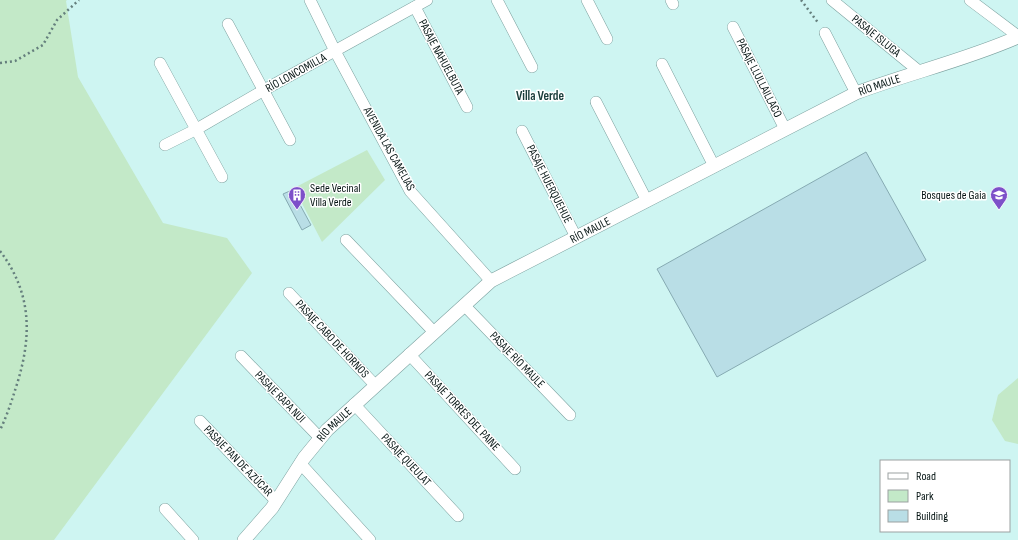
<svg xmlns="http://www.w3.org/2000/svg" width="1018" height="540" font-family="'Sofia Sans Condensed',sans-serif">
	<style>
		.green { fill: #c3e9c8 }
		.building { fill: #b9dee6; stroke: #86aab2 }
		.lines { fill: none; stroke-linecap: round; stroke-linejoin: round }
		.minor-casing { stroke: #7da2a0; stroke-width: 12 }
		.tertiary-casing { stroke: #7da2a0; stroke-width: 14 }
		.path { stroke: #657f7d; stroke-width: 2.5; stroke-dasharray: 2 3; stroke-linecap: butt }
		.minor { stroke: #fff; stroke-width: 11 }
		.tertiary { stroke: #fff; stroke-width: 13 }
		.labels { text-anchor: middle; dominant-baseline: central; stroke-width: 3; stroke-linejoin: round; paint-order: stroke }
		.street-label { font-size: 12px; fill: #061514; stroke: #fff }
		.poi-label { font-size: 12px; fill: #061514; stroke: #fff; text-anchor: start }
		.neighbourhood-label { font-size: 13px; font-weight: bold; fill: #1a3d3b; stroke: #fff }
	</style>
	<rect width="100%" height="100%" fill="#cef5f2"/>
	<g class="green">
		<path d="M0,0H67L66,1L78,77L163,223L227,238L252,273L54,540H0Z"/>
		<path d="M367,150L385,180L322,242L294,188Z"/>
		<path d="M1018,378V444L1005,441L992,420L998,395Z"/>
	</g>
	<g class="building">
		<path d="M866,152L926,260L717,377L657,269Z"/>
		<path d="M292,190L311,225L302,230L283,194Z"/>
	</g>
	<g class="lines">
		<g class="minor-casing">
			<g id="minor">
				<path d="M310,0L335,51L410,191L491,281"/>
				<path d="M497,0L532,67"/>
				<path d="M587,0L607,39"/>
				<path d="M671,0L673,4"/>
				<path d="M832,0L920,72"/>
				<path d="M970,0L1018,36"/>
				<path d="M415,7L467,107"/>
				<path d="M228,24L290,140"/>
				<path d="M733,27L785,129"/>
				<path d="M825,33L856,93"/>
				<path d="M160,63L222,177"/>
				<path d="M662,64L714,166"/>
				<path d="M596,102L647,201"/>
				<path d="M522,131L576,237"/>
				<path d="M165,145L195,130L264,90L427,0"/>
				<path d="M346,240L434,332"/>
				<path d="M289,293L375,385"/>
				<path d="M464,305L570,415"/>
				<path d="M409,354L515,469"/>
				<path d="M241,356L320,438"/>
				<path d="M354,404L458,516"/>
				<path d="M200,421L276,501"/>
				<path d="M300,463L370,540"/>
				<path d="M165,509L193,540"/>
			</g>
		</g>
		<g class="tertiary-casing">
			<g id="tertiary">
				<path id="s1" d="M244,540L272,508L304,458L327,430L491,281L856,93C909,73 966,60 1018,37"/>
			</g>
		</g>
		<g class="path">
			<path d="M801,0L819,24"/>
			<path d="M0,63L15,61L43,45L57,20L79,0"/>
			<path d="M0,251C32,293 32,336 17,384C12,400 7,416 0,430"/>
		</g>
		<use href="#minor" class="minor"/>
		<use href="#tertiary" class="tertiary"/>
	</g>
	<defs>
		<g id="building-pin" transform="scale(0.9)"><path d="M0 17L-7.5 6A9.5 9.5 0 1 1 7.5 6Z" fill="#7d50c9" stroke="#fff"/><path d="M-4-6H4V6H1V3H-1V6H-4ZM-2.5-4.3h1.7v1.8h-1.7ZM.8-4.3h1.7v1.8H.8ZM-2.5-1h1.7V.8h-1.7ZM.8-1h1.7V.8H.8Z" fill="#fff"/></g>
		<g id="school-pin" transform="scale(0.9)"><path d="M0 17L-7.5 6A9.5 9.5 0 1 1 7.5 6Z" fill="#7d50c9" stroke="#fff"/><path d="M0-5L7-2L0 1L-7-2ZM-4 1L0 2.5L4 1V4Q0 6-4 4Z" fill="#fff"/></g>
	</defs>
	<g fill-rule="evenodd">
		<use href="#building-pin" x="297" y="195"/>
		<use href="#school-pin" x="999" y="195"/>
	</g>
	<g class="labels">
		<g class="street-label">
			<text transform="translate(876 36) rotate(39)">PASAJE ISLUGA</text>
			<text transform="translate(441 57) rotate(62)">PASAJE NAHUELBUTA</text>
			<text transform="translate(296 73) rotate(-29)">RÍO LONCOMILLA</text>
			<text transform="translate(759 78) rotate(63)">PASAJE LLULLAILLACO</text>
			<text stroke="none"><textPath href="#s1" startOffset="795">RÍO MAULE</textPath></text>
			<text transform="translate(389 149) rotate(61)">AVENIDA LAS CAMELIAS</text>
			<text transform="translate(549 184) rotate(63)">PASAJE HUERQUEHUE</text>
			<text stroke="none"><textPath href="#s1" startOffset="471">RÍO MAULE</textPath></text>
			<text transform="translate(332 339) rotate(47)">PASAJE CABO DE HORNOS</text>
			<text transform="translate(517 360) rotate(46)">PASAJE RÍO MAULE</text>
			<text transform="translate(280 397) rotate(46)">PASAJE RAPA NUI</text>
			<text transform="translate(462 411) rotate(47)">PASAJE TORRES DEL PAINE</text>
			<text stroke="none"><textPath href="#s1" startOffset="147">RÍO MAULE</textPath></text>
			<text transform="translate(406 460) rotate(47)">PASAJE QUEULAT</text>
			<text transform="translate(238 461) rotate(46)">PASAJE PAN DE AZÚCAR</text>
		</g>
		<g class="poi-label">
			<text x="310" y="188">Sede Vecinal<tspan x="310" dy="14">Villa Verde</tspan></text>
			<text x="986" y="195" text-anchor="end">Bosques de Gaia</text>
		</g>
		<g class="neighbourhood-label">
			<text x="540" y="96">Villa Verde</text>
		</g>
	</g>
	<rect x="880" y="460" width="130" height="72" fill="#ffffff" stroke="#9ba1a1"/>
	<rect x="888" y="473" width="20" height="6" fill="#ffffff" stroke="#9ba1a1"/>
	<text x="916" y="480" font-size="12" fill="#061514">Road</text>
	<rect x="888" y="490" width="20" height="12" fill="#c3e9c8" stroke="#9ba1a1"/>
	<text x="916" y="500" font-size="12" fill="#061514">Park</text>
	<rect x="888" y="510" width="20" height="12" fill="#b9dee6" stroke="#9ba1a1"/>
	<text x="916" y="520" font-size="12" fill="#061514">Building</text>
</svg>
